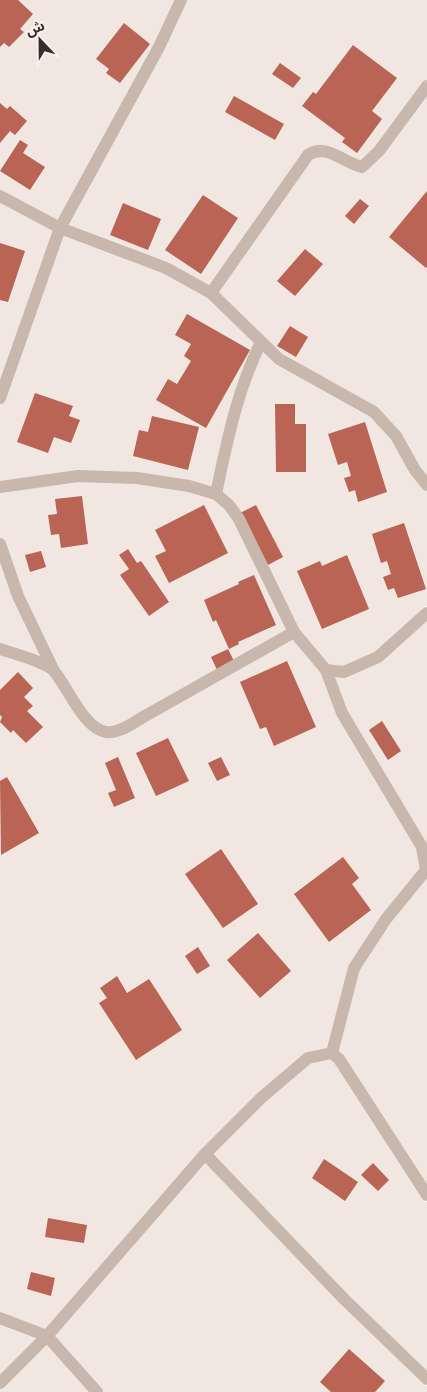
<svg xmlns="http://www.w3.org/2000/svg" width="427" height="1392" font-family="Ubuntu,'Noto Sans Arabic',sans-serif">
	<style>
		.building { fill: #b96455 }
		.lines { fill: none; stroke-linecap: round; stroke-linejoin: round }
		.minor { stroke: #c8b7ad; stroke-width: 12 }
	</style>
	<rect width="100%" height="100%" fill="#f1e7e0"/>
	<g class="building">
		<path d="M0,0H18L33,14L20,29L24,32L9,47L4,43L0,47Z"/>
		<path d="M124,23L150,44L120,83L106,73L109,69L96,59Z"/>
		<path d="M353,45L397,78L372,111L382,119L357,153L342,142L345,138L302,106L313,92L316,94Z"/>
		<path d="M280,63L301,78L293,88L272,74Z"/>
		<path d="M234,96L284,124L275,140L225,112Z"/>
		<path d="M0,103L7,109L10,106L27,121L15,135L10,131L0,143Z"/>
		<path d="M20,140L28,145L23,153L45,167L30,190L0,171Z"/>
		<path d="M427,191V267L426,268L389,237Z"/>
		<path d="M203,195L238,218L201,274L165,250Z"/>
		<path d="M360,199L369,206L354,224L345,216Z"/>
		<path d="M123,203L161,219L148,250L110,235Z"/>
		<path d="M0,243L25,251L8,302L0,300Z"/>
		<path d="M305,249L323,264L295,296L277,281Z"/>
		<path d="M187,314L250,350L206,428L156,400L168,379L177,384L191,361L184,356L191,344L175,335Z"/>
		<path d="M290,326L308,337L296,357L277,346Z"/>
		<path d="M35,393L73,406L69,416L80,420L71,443L54,437L48,453L17,442Z"/>
		<path d="M275,404H295V424H306V472H276Z"/>
		<path d="M152,416L199,427L188,470L133,456L139,430L148,432Z"/>
		<path d="M365,422L387,492L358,502L355,490L349,492L344,478L351,476L347,462L338,465L328,434Z"/>
		<path d="M82,496L88,544L61,548L59,534L51,535L48,515L57,514L55,499Z"/>
		<path d="M204,505L228,553L169,583L155,556L166,551L155,530Z"/>
		<path d="M256,505L283,557L268,565L240,513Z"/>
		<path d="M404,523L426,589L398,598L394,588L388,590L383,577L391,574L387,561L381,563L372,534Z"/>
		<path d="M128,549L137,563L141,561L169,602L149,616L120,575L129,569L119,555Z"/>
		<path d="M41,551L46,567L30,572L25,555Z"/>
		<path d="M347,555L369,609L322,629L297,571L320,561L322,566Z"/>
		<path d="M254,575L276,625L238,642L239,644L229,649L216,620L213,622L204,600L239,584L238,582Z"/>
		<path d="M228,649L235,663L218,672L211,657Z"/>
		<path d="M287,661L316,727L274,746L266,727L260,729L240,682Z"/>
		<path d="M18,672L33,688L24,697L33,706L27,711L43,727L26,743L13,730L11,733L0,722L2,717L0,715V690Z"/>
		<path d="M382,721L401,751L388,760L369,730Z"/>
		<path d="M168,738L189,781L156,796L136,753Z"/>
		<path d="M118,757L135,798L114,807L108,793L116,790L105,763Z"/>
		<path d="M221,757L230,775L217,781L208,763Z"/>
		<path d="M7,777L39,833L1,855L0,781Z"/>
		<path d="M221,849L258,904L223,928L185,874Z"/>
		<path d="M343,857L359,878L352,884L371,910L329,942L294,894Z"/>
		<path d="M258,933L291,971L260,998L227,960Z"/>
		<path d="M198,947L210,966L197,974L185,956Z"/>
		<path d="M117,976L127,993L149,979L182,1030L136,1060L99,1003L107,998L100,988Z"/>
		<path d="M324,1159L358,1182L345,1201L312,1178Z"/>
		<path d="M373,1163L389,1180L378,1191L361,1175Z"/>
		<path d="M48,1218L87,1225L84,1243L45,1237Z"/>
		<path d="M31,1272L55,1278L51,1296L27,1289Z"/>
		<path d="M349,1349L385,1381L375,1392H331L320,1382Z"/>
	</g>
	<g class="lines">
		<g class="minor">
			<path d="M0,196L60,228L166,268L211,293L279,359L374,412L396,436L415,470L427,485"/>
			<path d="M211,293L308,155C325,143 343,162 362,167L379,151L427,86"/>
			<path d="M0,398L60,228L159,47L181,0"/>
			<path d="M0,487L78,476L137,478L189,486L216,494L229,505L239,519L294,632L326,670L342,713L422,847L426,870L386,919L354,968L332,1053L339,1059L427,1195"/>
			<path d="M216,494C227,441 237,391 261,342"/>
			<path d="M0,544L18,596L53,669"/>
			<path d="M0,649C12,653 46,662 54,671C67,686 84,729 106,732C119,734 134,722 145,716L294,632"/>
			<path d="M326,670L344,672L378,657L427,613"/>
			<path d="M205,1154L344,1299L427,1379"/>
			<path d="M0,1318L47,1336L97,1392"/>
			<path d="M0,1383L47,1336L205,1154L261,1098L308,1058L332,1053"/>
		</g>
	</g>
	<g transform="translate(40 40) rotate(338)" stroke="#f9f2ec" stroke-width="4" paint-order="stroke">
	<path d="M0-4L9 19L0 12L-9 19Z" fill="#372d2b"/>
	<text y="-8" font-size="14" font-weight="bold" text-anchor="middle" fill="#372d2b">ش</text>
	</g>
</svg>
